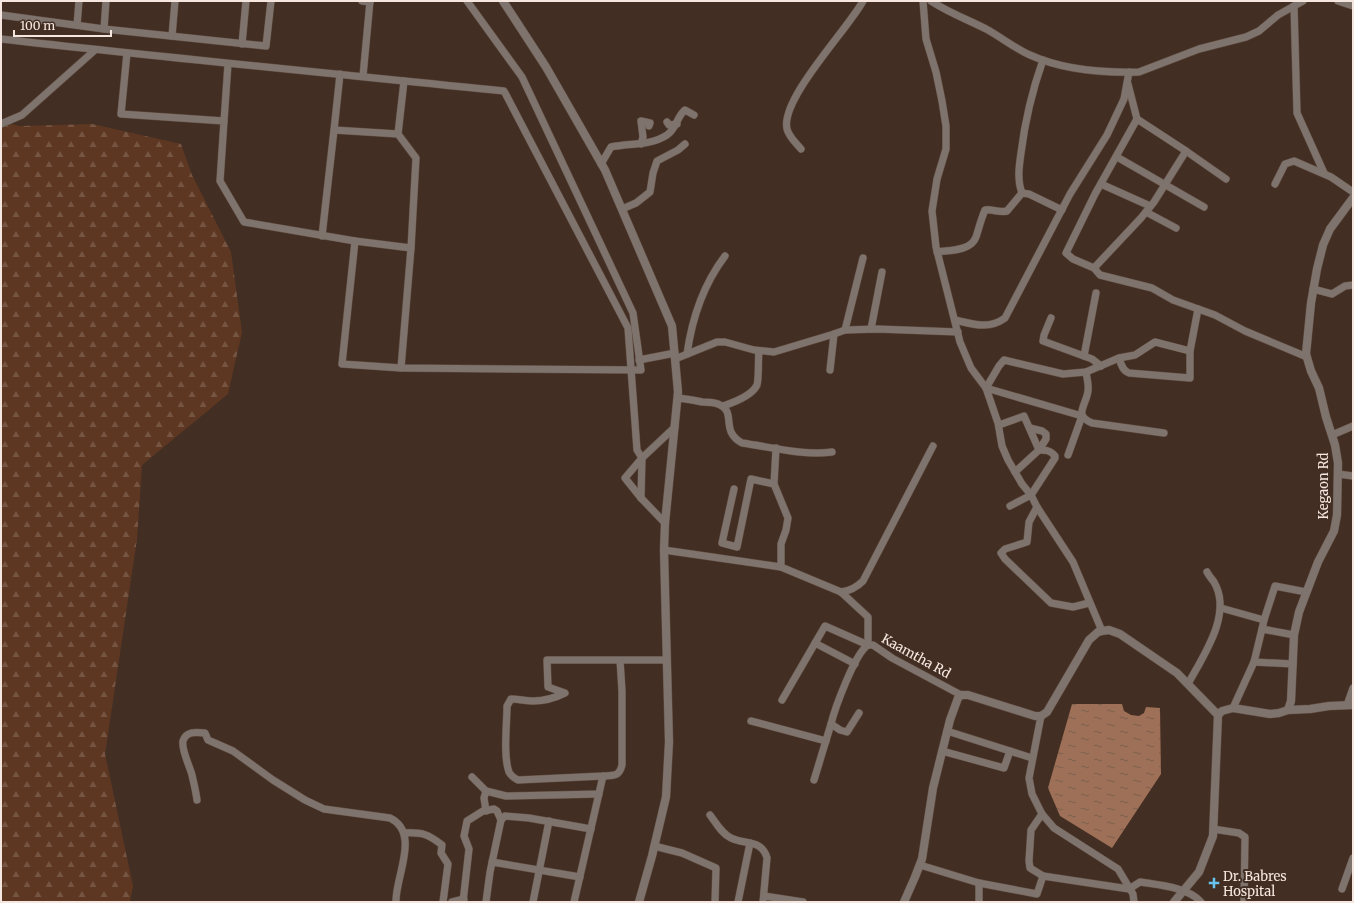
<svg xmlns="http://www.w3.org/2000/svg" width="1354" height="903" font-family="Merriweather,serif">
	<style>
		.forest { fill: url(#forest-firs) }
		.water { fill: url(#water-ripples) }
		.lines { fill: none; stroke-linecap: round; stroke-linejoin: round }
		.minor-casing { stroke: #5f4c41; stroke-width: 8 }
		.tertiary-casing { stroke: #5f4c41; stroke-width: 9 }
		.minor { stroke: #7e736d; stroke-width: 7 }
		.tertiary { stroke: #7e736d; stroke-width: 8 }
		.poi-dot { fill: #66c4ef; stroke: #432e23; stroke-width: 1.5 }
		.labels { text-anchor: middle; dominant-baseline: central; stroke-width: 4; stroke-linejoin: round; paint-order: stroke }
		.street-label { font-size: 13px; fill: #f5e7df; stroke: #432e23 }
		.poi-label { font-size: 13px; fill: #f5e7df; stroke: #432e23; text-anchor: start }
	</style>
	<defs>
		<pattern id="forest-firs" width="22" height="20" patternUnits="userSpaceOnUse"><rect width="22" height="20" fill="#5d3721"/><path d="M5 1l3.5 6h-7zM16 11l3.5 6h-7z" fill="#755441"/></pattern>
		<pattern id="water-ripples" width="26" height="14" patternUnits="userSpaceOnUse"><rect width="26" height="14" fill="#9e7057"/><path d="M2 4q2-2 4 0t4 0M15 11q2-2 4 0t4 0" fill="none" stroke="#7c5f4f"/></pattern>
	</defs>
	<rect width="100%" height="100%" fill="#432e23"/>
	<path class="forest" d="M1,121L19,126L92,124L181,144L192,175L231,252L242,332L228,394L142,465L137,539L105,754L133,886L130,902H1Z"/>
	<path class="water" d="M1072,704H1122L1124,711L1131,715L1139,716L1144,713L1146,707L1160,708L1161,774L1112,848L1060,816L1048,788Z"/>
	<g class="lines">
		<g class="minor-casing">
			<g id="minor">
				<path d="M362,1L370,2"/>
				<path d="M923,1L926,39L936,72L942,101L946,126V149L937,179L932,211L936,247L960,342L971,368L986,388L998,423L1002,446L1008,460L1022,484L1031,495L1037,507L1073,562L1102,631"/>
				<path d="M931,1C949,13 969,20 988,30C1002,38 1016,49 1030,55C1063,70 1103,73 1139,72L1199,49L1246,37L1259,31L1278,15L1303,1"/>
				<path d="M1338,1L1353,6"/>
				<path d="M1294,6L1297,113L1324,173"/>
				<path d="M1,15L104,29L266,46L271,1"/>
				<path d="M77,25L79,1"/>
				<path d="M104,29L106,1"/>
				<path d="M172,36L175,1"/>
				<path d="M1,39C169,58 337,74 504,91L628,328L637,450L642,458L641,498"/>
				<path d="M242,44L246,1"/>
				<path d="M127,53L121,114L224,121L220,181L244,222L355,241"/>
				<path d="M363,76L370,1"/>
				<path d="M1128,84L1137,119"/>
				<path d="M224,121L228,64"/>
				<path d="M667,122L669,125L677,124"/>
				<path d="M1,124L22,115L95,50"/>
				<path d="M334,130L340,74"/>
				<path d="M641,144L643,137L641,121L650,123L649,126"/>
				<path d="M801,149C796,143 789,137 787,129C780,99 848,29 863,1"/>
				<path d="M1186,151L1226,179"/>
				<path d="M1117,157L1204,207"/>
				<path d="M601,164L611,147C630,143 650,146 667,135C677,128 677,116 685,110L694,115"/>
				<path d="M1101,184L1150,206"/>
				<path d="M1275,184L1285,164L1294,161L1331,177L1353,192"/>
				<path d="M1022,193C1017,180 1019,167 1021,153C1025,121 1032,91 1043,60"/>
				<path d="M622,209L636,203L650,192L653,173L657,161L678,150L685,144"/>
				<path d="M1146,212L1176,228"/>
				<path d="M322,236L334,130L398,134"/>
				<path d="M411,248L355,241L342,364L401,368L641,370L633,313L522,77L467,1"/>
				<path d="M937,252C950,250 971,251 976,237C979,228 981,219 985,210C993,209 999,213 1007,211L1022,193L1029,194L1062,210"/>
				<path d="M1094,268L1073,259L1066,253L1095,194L1137,119L1186,151L1154,202L1141,218L1094,268L1100,275L1152,288L1173,300L1215,315L1245,331L1307,357"/>
				<path d="M1313,289L1332,294L1345,286L1353,285"/>
				<path d="M1051,318L1044,335L1043,341L1092,359L1101,366"/>
				<path d="M955,320C972,324 989,330 1005,318L1070,194L1107,135L1124,99L1129,72"/>
				<path d="M871,329L882,272"/>
				<path d="M845,330L863,258"/>
				<path d="M687,354C692,318 703,285 725,256"/>
				<path d="M1084,356L1096,293"/>
				<path d="M1119,358C1121,365 1123,371 1129,373L1190,378V351"/>
				<path d="M675,359L717,342H725L754,350L774,352L834,334"/>
				<path d="M639,360L675,353"/>
				<path d="M401,368L411,248L416,158L398,134L404,81"/>
				<path d="M830,370L834,334L845,330L877,329L958,332"/>
				<path d="M1086,372C1087,378 1089,386 1088,391C1086,406 1073,415 1092,423L1164,433"/>
				<path d="M678,398C686,399 694,400 702,402C707,402 713,402 718,404C738,412 719,430 742,443C771,447 803,456 832,452"/>
				<path d="M723,406C732,403 752,396 757,385C759,379 758,358 759,351"/>
				<path d="M999,425L1024,416L1039,450L1015,472"/>
				<path d="M1332,435L1353,426"/>
				<path d="M776,448L774,484L788,518L786,530L781,544V567L841,592L868,617V645C855,653 835,708 831,724L840,730L847,732L859,713"/>
				<path d="M1068,455L1082,416L986,388L999,366L1004,360L1063,374L1086,372L1119,358L1135,355L1155,342L1190,351L1198,309"/>
				<path d="M1338,474L1353,476"/>
				<path d="M734,489L722,543L737,547L751,479L774,484"/>
				<path d="M1010,506L1031,495L1055,458V456C1050,450 1046,450 1039,450L1046,439V434L1042,431L1030,428"/>
				<path d="M1037,507L1029,522L1027,542L1005,549L1001,553L1005,559L1051,603L1073,607L1089,603"/>
				<path d="M665,523L641,498L625,478L642,458L675,427"/>
				<path d="M664,550L781,567"/>
				<path d="M841,592C850,591 856,588 863,581L933,446"/>
				<path d="M1221,608L1264,620L1262,629L1294,635"/>
				<path d="M1264,620L1275,586L1306,592"/>
				<path d="M815,643L855,664"/>
				<path d="M620,660L622,691V765C619,777 614,775 603,776L518,780C514,778 511,776 509,772C503,756 507,724 507,706L511,699C519,699 525,701 533,701C544,701 555,698 565,693L548,687L547,660H666"/>
				<path d="M1254,662L1293,664"/>
				<path d="M1188,684C1203,656 1233,614 1214,582C1212,579 1209,576 1207,572"/>
				<path d="M782,700L825,626L868,645H873L892,658L961,695"/>
				<path d="M1347,705L1353,688"/>
				<path d="M1233,708L1254,662L1262,629"/>
				<path d="M1041,716L1029,778L1032,794L1042,814L1054,828L1118,869L1133,894L1134,902"/>
				<path d="M751,721L826,741"/>
				<path d="M947,731L1032,758"/>
				<path d="M942,751L1004,768L1010,751"/>
				<path d="M472,777L486,791L506,796L599,794"/>
				<path d="M814,780L831,724"/>
				<path d="M197,800C196,792 194,784 192,775C190,767 181,749 183,741C186,731 196,732 205,733L208,740L233,751L273,780L305,800L324,809L390,818C421,833 395,877 396,902"/>
				<path d="M486,811L484,798L486,791"/>
				<path d="M1042,814L1031,830L1029,861L1030,868L1043,876"/>
				<path d="M710,815C716,823 722,834 731,838C745,845 762,839 767,858L763,902"/>
				<path d="M1213,829L1239,833L1245,837L1244,902"/>
				<path d="M404,833C422,832 428,834 442,845L441,853L448,864L443,902"/>
				<path d="M654,846L682,853L716,868L715,902"/>
				<path d="M492,862L580,877"/>
				<path d="M920,865L979,883L1037,894L1043,876L1129,889L1140,882C1158,885 1188,887 1201,902"/>
				<path d="M1342,889L1353,858"/>
				<path d="M764,896L803,902"/>
				<path d="M452,902L464,899"/>
				<path d="M463,902L469,849L464,836L467,821L483,811L494,809L497,811L501,820"/>
				<path d="M486,902L490,872L501,820L505,816L529,818L591,829"/>
				<path d="M533,902L549,821"/>
				<path d="M574,902L603,776"/>
				<path d="M738,902L750,843"/>
				<path d="M979,902V883"/>
			</g>
		</g>
		<g class="tertiary-casing">
			<g id="tertiary">
				<path d="M503,1L546,67L605,170L672,326L678,392L665,523L664,550L669,742L666,797L652,856L639,902"/>
				<path d="M1288,710L1291,701L1294,635L1299,612L1318,562L1334,531L1337,515L1338,463L1335,445L1326,417L1319,388L1311,371L1306,354L1311,303L1317,269L1323,245L1330,229L1353,198"/>
				<path d="M1218,715L1222,711L1233,708L1270,714L1279,713L1288,710L1310,709L1329,706L1353,705"/>
				<path d="M904,902L915,877L922,859L933,788L950,720L958,698L961,695H968L1035,716H1041L1047,712L1089,640L1098,632L1102,631L1109,630L1120,634L1177,673L1218,715L1213,836L1199,872L1174,902"/>
			</g>
		</g>
		<use href="#minor" class="minor"/>
		<use href="#tertiary" class="tertiary"/>
	</g>
	<path class="poi-dot" d="M1212 877h4v4h4v4h-4v4h-4v-4h-4v-4h4z"/>
	<g class="labels">
		<g class="street-label">
			<text transform="translate(1323 486) rotate(-90)">Kegaon Rd</text>
			<text transform="translate(916 656) rotate(29)">Kaamtha Rd</text>
		</g>
		<g class="poi-label">
			<text x="1223" y="876">Dr. Babres<tspan x="1223" dy="15">Hospital</tspan></text>
		</g>
	</g>
	<rect width="1354" height="903" fill="none" stroke="#f5e7df" stroke-width="4"/>
	<path d="M14 30v6h97v-6" fill="none" stroke="#f5e7df" stroke-width="2"/>
	<text x="20" y="30" font-size="12" fill="#f5e7df" stroke="#432e23" stroke-width="3" paint-order="stroke">100 m</text>
</svg>
